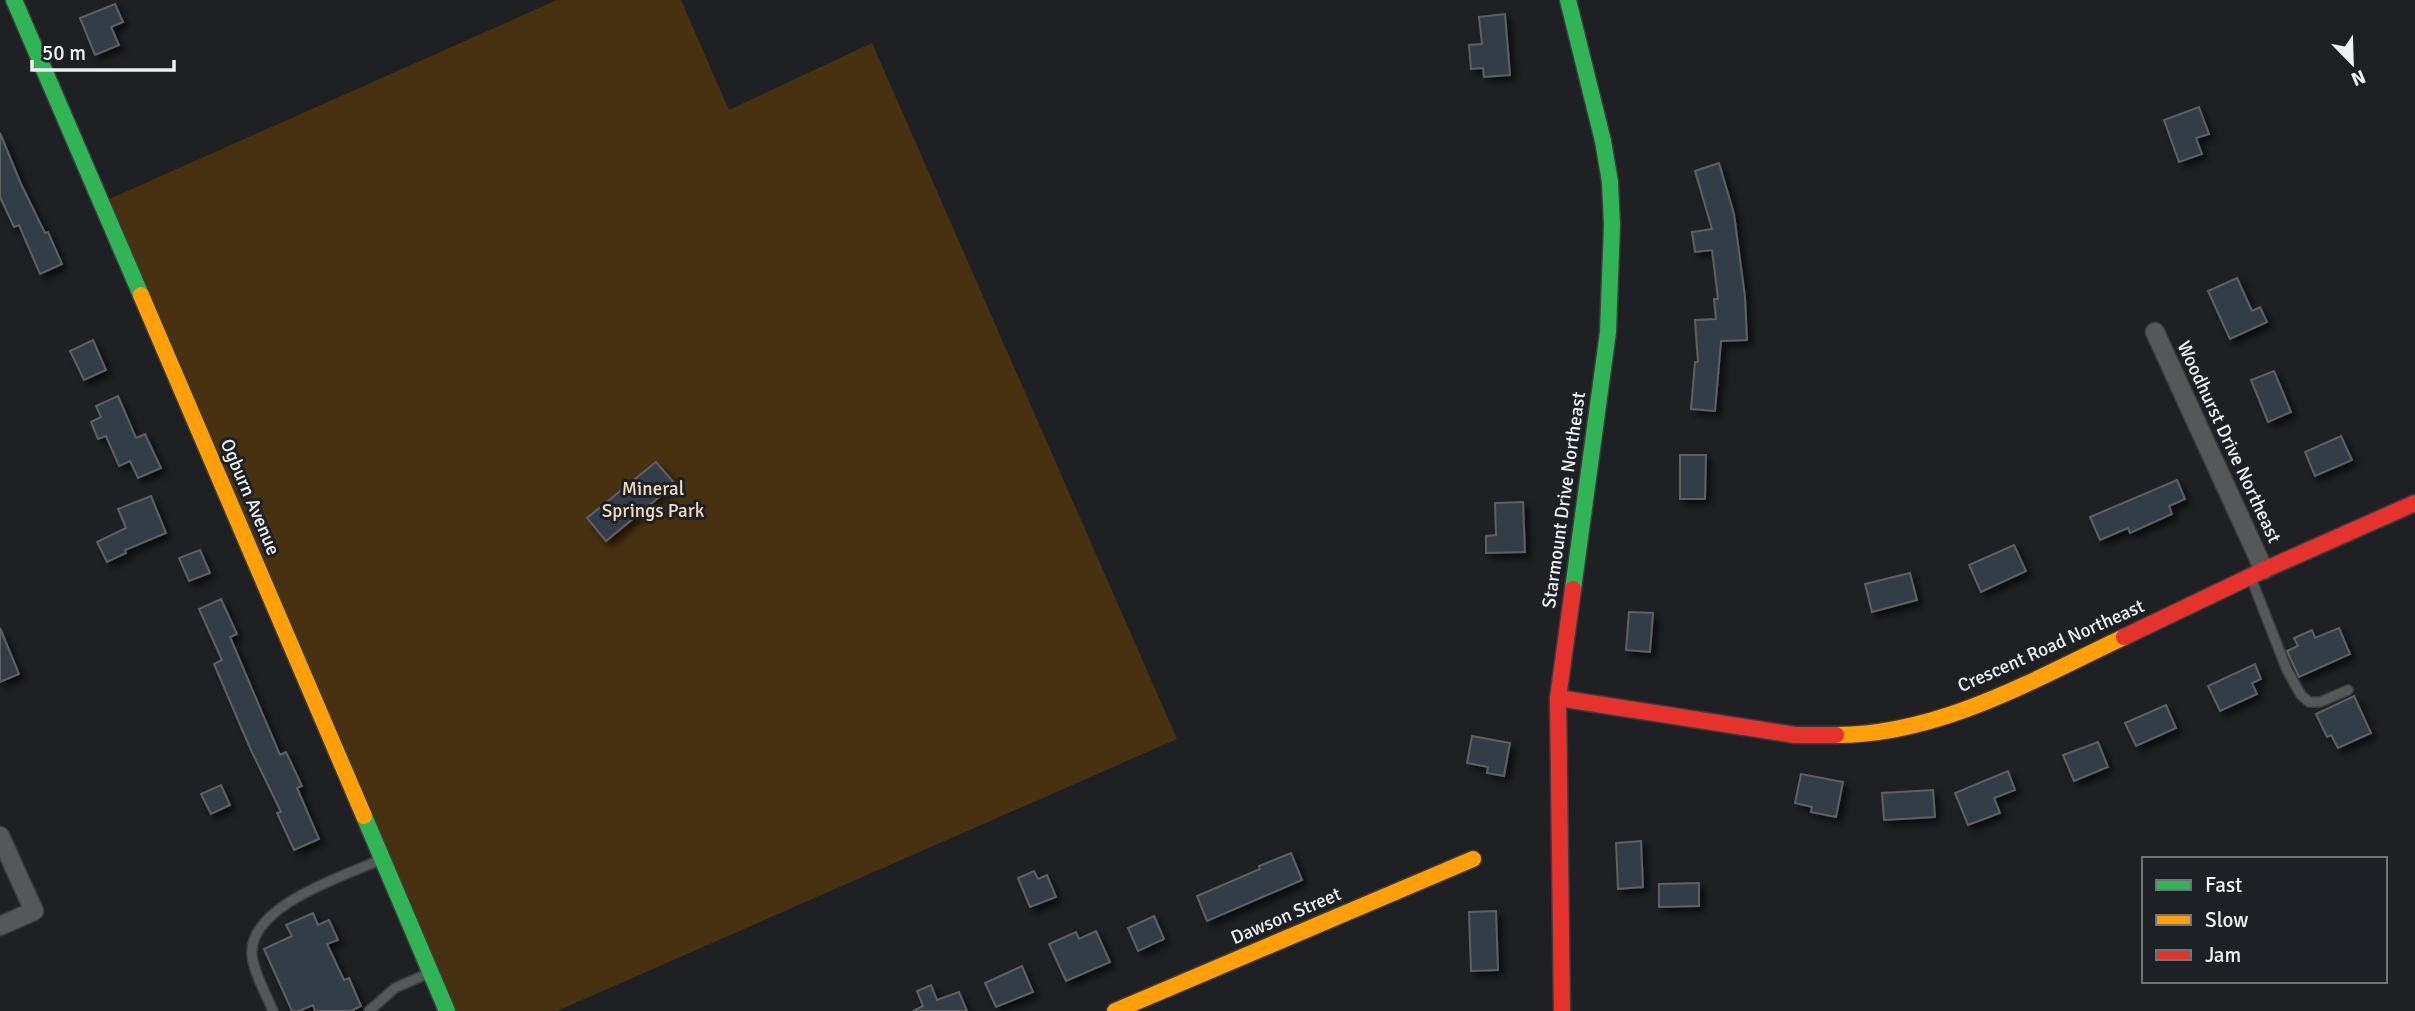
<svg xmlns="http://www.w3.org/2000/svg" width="2415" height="1011" font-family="Signika,sans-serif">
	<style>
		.green { fill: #483110 }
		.building { fill: #333c47; stroke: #5e6063; stroke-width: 2; filter: url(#shadow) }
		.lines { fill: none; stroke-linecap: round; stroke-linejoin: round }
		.lane-casing { stroke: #3a3c3e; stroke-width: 12 }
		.street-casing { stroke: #3a3c3e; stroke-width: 21 }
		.fast-casing { stroke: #3a3c3e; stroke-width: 19 }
		.slow-casing { stroke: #3a3c3e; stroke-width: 19 }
		.jam-casing { stroke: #3a3c3e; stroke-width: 19 }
		.lane { stroke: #565759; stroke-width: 9 }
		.street { stroke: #565759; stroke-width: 18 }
		.fast { stroke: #30b455; stroke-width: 16 }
		.slow { stroke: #ff9f0a; stroke-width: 16 }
		.jam { stroke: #e5322d; stroke-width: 16 }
		.labels { text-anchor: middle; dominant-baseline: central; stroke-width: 6; stroke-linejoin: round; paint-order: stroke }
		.street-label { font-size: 19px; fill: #eef1f4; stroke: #1d2024 }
		.park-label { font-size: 19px; fill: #f6ddbf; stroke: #1d2024 }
	</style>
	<defs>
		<filter id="shadow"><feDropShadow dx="5" dy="5" stdDeviation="3.5" flood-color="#0009"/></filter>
	</defs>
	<rect width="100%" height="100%" fill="#1e2023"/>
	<path class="green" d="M557,0H681L729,110L872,43L1177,739L557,1011H454L105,201Z"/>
	<g class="building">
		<path d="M115,4L123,22L111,27L119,45L95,55L80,18Z"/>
		<path d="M1505,14L1510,75L1484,77L1483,68L1471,69L1469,45L1482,44L1479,17Z"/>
		<path d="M2199,107L2209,134L2196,138L2202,154L2179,162L2164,120Z"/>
		<path d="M0,133L21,184L45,233L48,232L62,264L40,274L19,225L14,227L0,197Z"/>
		<path d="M1719,163L1734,214L1745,297L1747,340L1721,341L1715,411L1691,409L1695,362H1698L1695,320L1716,319L1714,299H1718L1712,250L1695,252L1692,232L1712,229L1695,171Z"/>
		<path d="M2237,278L2252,311L2260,307L2267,322L2230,339L2208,291Z"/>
		<path d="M93,340L106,370L84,380L70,351Z"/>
		<path d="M2274,371L2291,412L2268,422L2251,380Z"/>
		<path d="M118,396L136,438L145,434L161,468L138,478L130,461L119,466L106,436L98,439L91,422L101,417L96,406Z"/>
		<path d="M2341,436L2352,460L2315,476L2305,452Z"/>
		<path d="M1680,455H1706L1705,499H1680Z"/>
		<path d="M656,462L675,484L606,541L587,518Z"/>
		<path d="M2177,480L2185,499L2169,506L2172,514L2130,533L2128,528L2100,540L2090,517Z"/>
		<path d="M151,496L166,533L125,550L126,553L107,562L97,542L126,528L118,509Z"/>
		<path d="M1523,502L1525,552L1486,553V536L1496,535L1495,503Z"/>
		<path d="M2014,545L2026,571L1981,592L1969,565Z"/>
		<path d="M200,550L210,573L189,581L179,558Z"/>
		<path d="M1910,573L1917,600L1872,612L1865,584Z"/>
		<path d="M221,599L237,634L230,637L280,755L286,752L302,786L297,788L319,839L294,850L277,813L281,812L250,748L214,664L222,660L199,609Z"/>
		<path d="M1629,612L1653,613L1650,652L1626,650Z"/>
		<path d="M0,628L19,674L0,682Z"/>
		<path d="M2339,628L2350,654L2299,677L2287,651L2298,646L2294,638L2312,630L2315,638Z"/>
		<path d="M2255,664L2261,679L2252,683L2257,694L2220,711L2208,686Z"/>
		<path d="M2354,696L2371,733L2338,748L2331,735L2327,737L2316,714Z"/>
		<path d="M2166,705L2176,728L2136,746L2125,723Z"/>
		<path d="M1472,736L1510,743L1504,776L1487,773L1488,767L1467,763Z"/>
		<path d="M2098,742L2108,767L2074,781L2063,755Z"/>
		<path d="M2008,771L2015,790L1994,798L2000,813L1968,825L1955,793Z"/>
		<path d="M1801,774L1843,782L1836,817L1811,812L1812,807L1795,803Z"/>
		<path d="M221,785L230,805L211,814L201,794Z"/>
		<path d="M1933,790L1935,817L1884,820L1882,793Z"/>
		<path d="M1641,841L1643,887L1618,889L1616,843Z"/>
		<path d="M1291,853L1302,880L1207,921L1197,896L1260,869L1259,866Z"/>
		<path d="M1034,871L1038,879L1047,875L1056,897L1030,907L1018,878Z"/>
		<path d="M1699,883V906L1659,907V884Z"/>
		<path d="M1496,911L1498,970L1471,971L1469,912Z"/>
		<path d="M313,913L318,925L329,920L338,940L327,944L344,980L349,978L361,1006L351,1011H315L313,1005L299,1011H292L264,949L292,936L286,925Z"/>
		<path d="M1154,916L1164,939L1138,951L1128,928Z"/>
		<path d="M1096,931L1110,962L1066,981L1049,944L1076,932L1079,939Z"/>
		<path d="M1022,966L1033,992L996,1007L985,983Z"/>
		<path d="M931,985L937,1000L959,992L967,1011H913L923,1006L917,991Z"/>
	</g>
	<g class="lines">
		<g class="lane-casing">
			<g id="lane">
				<path d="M2251,578L2287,670L2301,695L2309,702H2320L2348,690"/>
				<path d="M273,1011C267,996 253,971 252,955C248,906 344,876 380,860"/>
				<path d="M369,1011L395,988L429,973"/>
			</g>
		</g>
		<g class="street-casing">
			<g id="street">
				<path d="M2155,332L2264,570"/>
				<path d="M0,836L34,911L0,926"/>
			</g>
		</g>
		<g class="fast-casing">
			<g id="fast">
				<path d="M14,0L141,295"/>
				<path d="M1568,0L1603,141L1610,182L1612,225L1608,332L1573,589"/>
				<path d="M364,816L447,1011"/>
			</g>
		</g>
		<g class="slow-casing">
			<g id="slow">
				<path d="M141,295L364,816"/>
				<path d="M1836,735C1939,735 2033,680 2124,637"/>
				<path d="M1115,1011L1473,859"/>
			</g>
		</g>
		<g class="jam-casing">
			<g id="jam">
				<path d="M2124,637L2264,570L2415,503"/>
				<path d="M1558,698L1795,735H1836"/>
				<path d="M1562,1011L1558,698L1573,589"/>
			</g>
		</g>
		<use href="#lane" class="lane"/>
		<use href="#street" class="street"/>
		<use href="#fast" class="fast"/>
		<use href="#slow" class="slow"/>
		<use href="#jam" class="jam"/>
	</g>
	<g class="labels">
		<g class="street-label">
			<text transform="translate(2229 442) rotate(65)">Woodhurst Drive Northeast</text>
			<text transform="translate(250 497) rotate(67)">Ogburn Avenue</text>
			<text transform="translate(1564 500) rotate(-82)">Starmount Drive Northeast</text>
			<text transform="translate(2051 646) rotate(-24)">Crescent Road Northeast</text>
			<text transform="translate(1286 916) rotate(-23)">Dawson Street</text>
		</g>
		<g class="park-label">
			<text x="653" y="489">Mineral<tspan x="653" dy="22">Springs Park</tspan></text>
		</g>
	</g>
	<rect x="2142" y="857" width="245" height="126" fill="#1d2024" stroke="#717477" stroke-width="2"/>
	<rect x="2156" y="880" width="35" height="10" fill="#30b455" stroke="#717477" stroke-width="2"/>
	<text x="2205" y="892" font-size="21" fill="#eef1f4">Fast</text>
	<rect x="2156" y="915" width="35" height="10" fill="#ff9f0a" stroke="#717477" stroke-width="2"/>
	<text x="2205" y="927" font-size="21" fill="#eef1f4">Slow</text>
	<rect x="2156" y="950" width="35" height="10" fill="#e5322d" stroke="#717477" stroke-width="2"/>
	<text x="2205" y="962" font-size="21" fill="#eef1f4">Jam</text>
	<g transform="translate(2352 63) rotate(157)" stroke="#1d2024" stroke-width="5" paint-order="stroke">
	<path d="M0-5L12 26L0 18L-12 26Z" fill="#eef1f4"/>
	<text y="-10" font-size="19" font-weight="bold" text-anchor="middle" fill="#eef1f4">N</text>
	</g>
	<path d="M32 60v10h142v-10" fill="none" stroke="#eef1f4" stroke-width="3.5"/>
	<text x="42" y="60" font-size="21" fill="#eef1f4" stroke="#1d2024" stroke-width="5" paint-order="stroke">50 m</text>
</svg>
